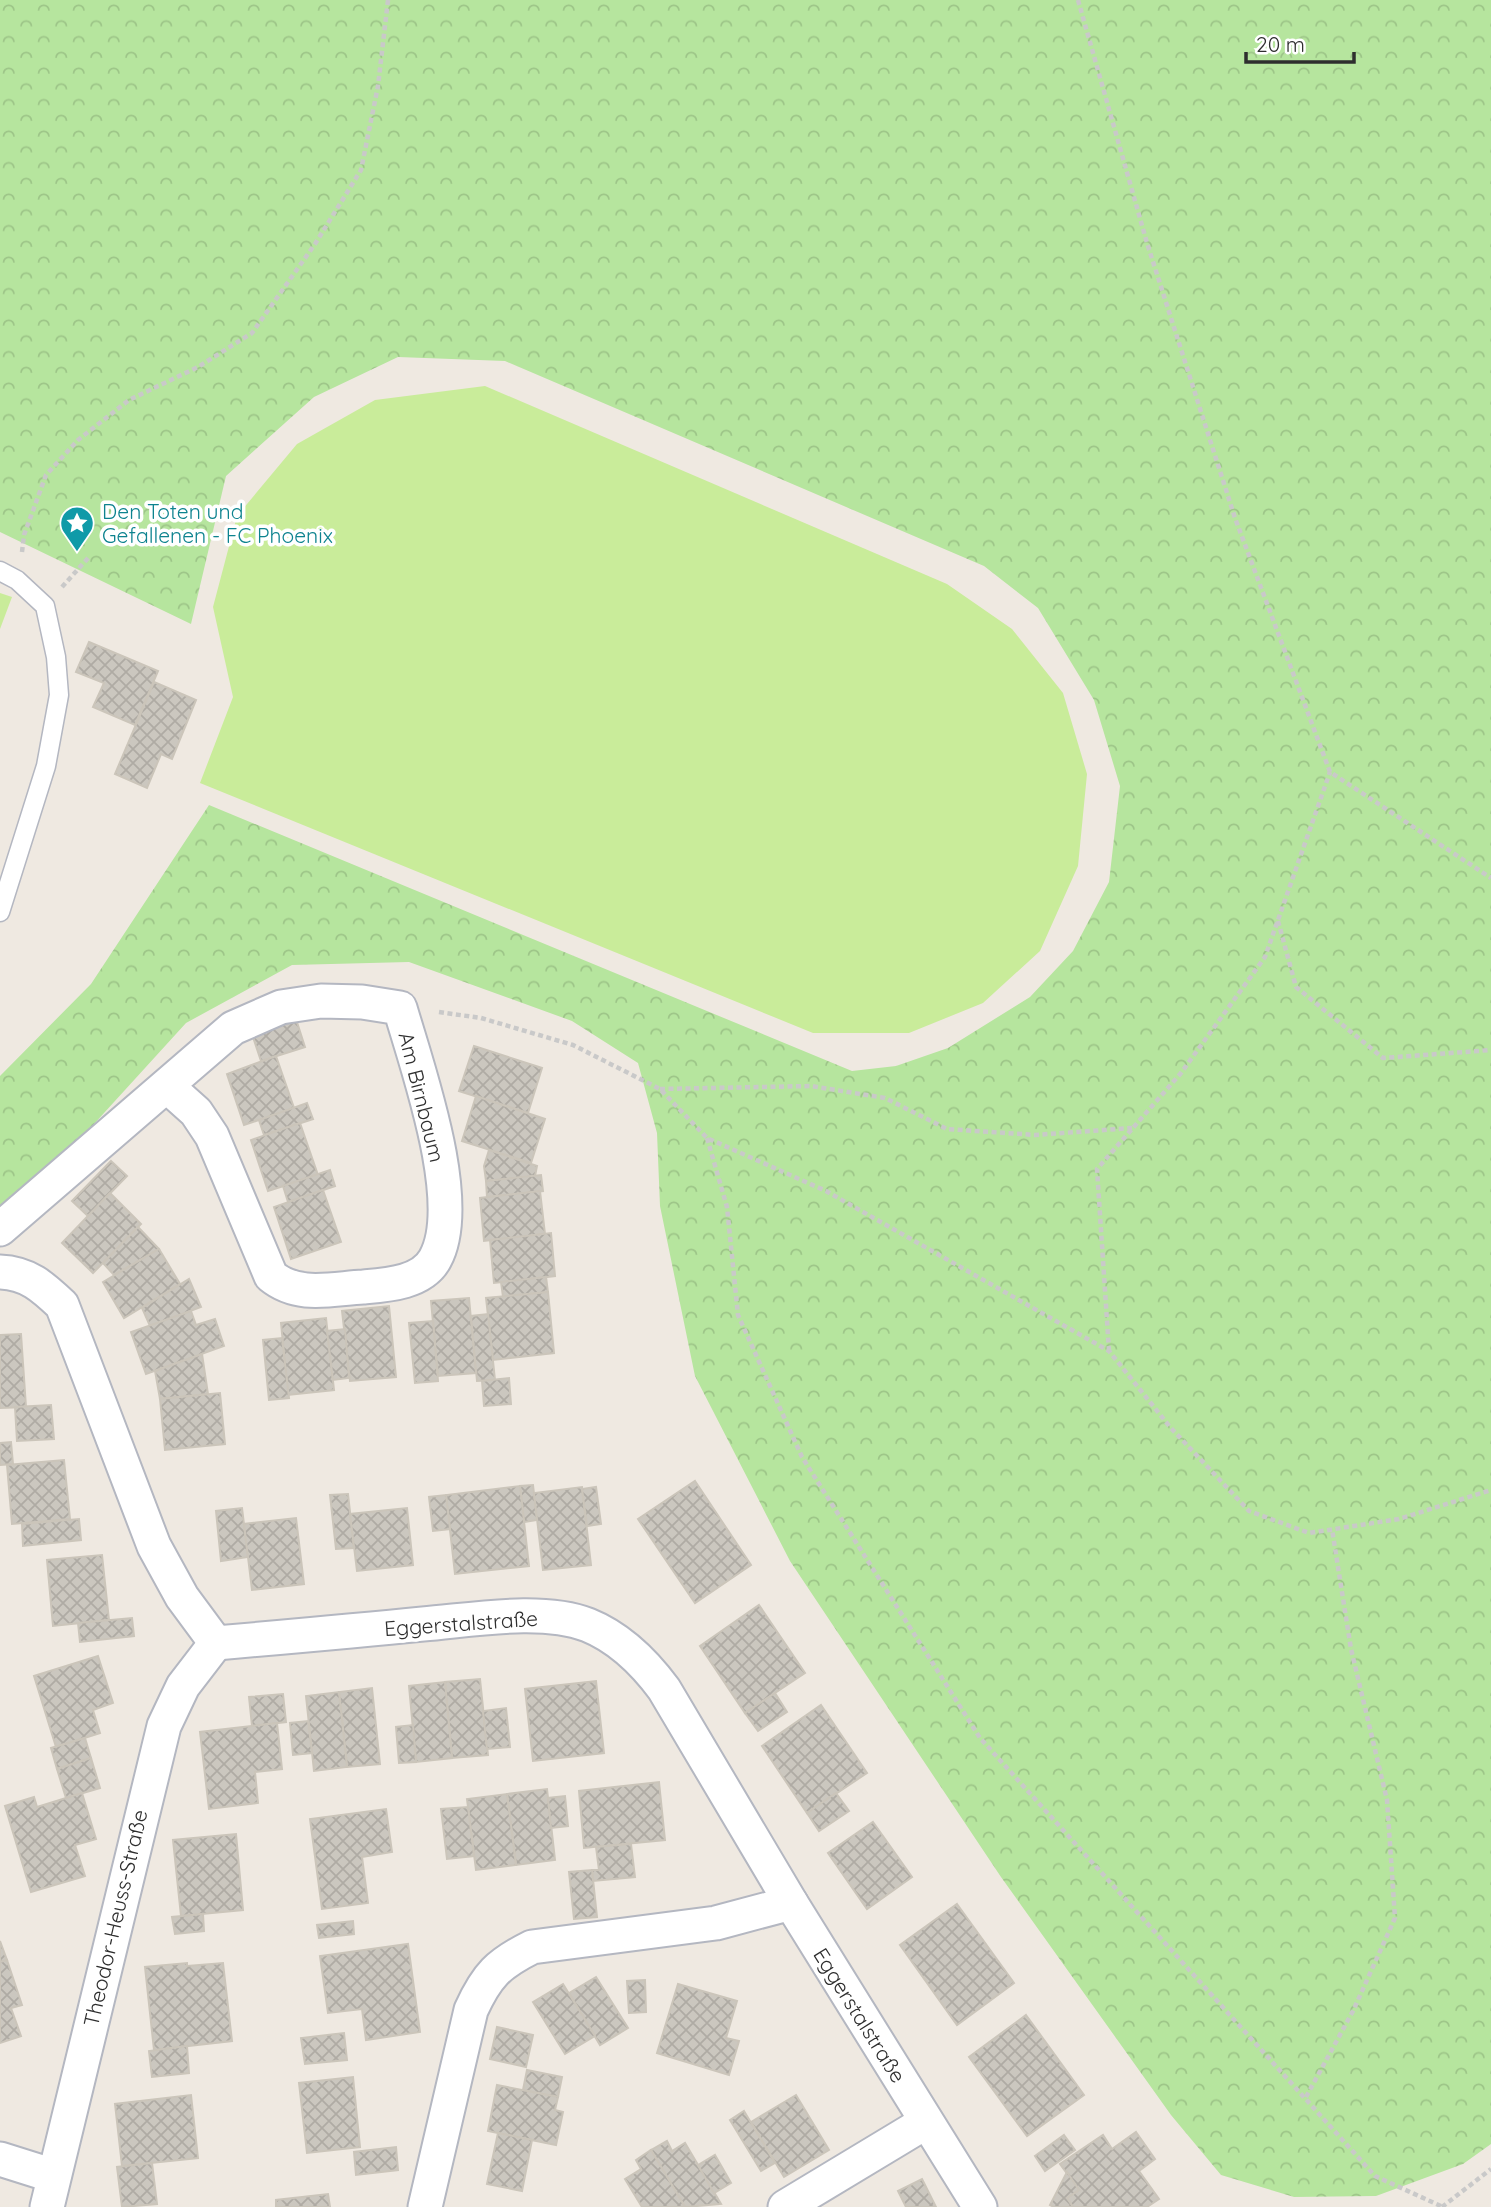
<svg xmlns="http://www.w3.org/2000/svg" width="1491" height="2207" font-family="Quicksand,sans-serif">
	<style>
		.forest { fill: url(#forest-crowns) }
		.pitch { fill: #c9ec9a }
		.building { fill: url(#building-cross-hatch); stroke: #cbc5ba; stroke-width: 2 }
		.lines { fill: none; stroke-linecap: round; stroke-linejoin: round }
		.lane-casing { stroke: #b4b7c1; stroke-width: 21 }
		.street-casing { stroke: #b4b7c1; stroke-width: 37 }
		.path { stroke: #c9c9c9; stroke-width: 4.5; stroke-dasharray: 5 3.5; stroke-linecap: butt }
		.lane { stroke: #fff; stroke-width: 18 }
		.street { stroke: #fff; stroke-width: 33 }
		.labels { text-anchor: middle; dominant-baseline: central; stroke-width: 7; stroke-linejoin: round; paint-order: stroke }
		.culture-label { font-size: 21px; fill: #0d838f; stroke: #fff; text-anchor: start }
		.street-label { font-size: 21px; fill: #2e2e2e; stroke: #fff }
	</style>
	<defs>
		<pattern id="forest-crowns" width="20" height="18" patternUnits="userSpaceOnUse" patternTransform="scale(1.75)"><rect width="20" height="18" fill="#b6e59e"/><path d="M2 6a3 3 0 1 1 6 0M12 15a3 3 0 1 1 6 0" fill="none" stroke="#9dc588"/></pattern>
		<pattern id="building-cross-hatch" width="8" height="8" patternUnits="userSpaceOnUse" patternTransform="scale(1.75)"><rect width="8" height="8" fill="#cbc7bf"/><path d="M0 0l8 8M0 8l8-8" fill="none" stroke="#afaba4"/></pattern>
	</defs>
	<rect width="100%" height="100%" fill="#efe9e1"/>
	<path class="forest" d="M0,0H1491V2144L1463,2164L1376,2196L1294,2197L1221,2175L1171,2115L1001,1877L790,1561L695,1376L660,1206L657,1133L638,1063L572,1021L409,962L292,965L186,1023L53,1169L0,1216V1076L91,984L209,805L852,1071L896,1066L948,1048L1030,997L1073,951L1109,882L1120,786L1094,700L1038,608L984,566L505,361L398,357L314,397L226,476L191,624L0,532Z"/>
	<g class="pitch">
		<path d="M485,386L947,584L1012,629L1063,693L1087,774L1078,866L1040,951L983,1003L909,1033H813L200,783L233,697L213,607L237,516L297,444L375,400Z"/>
		<path d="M0,593L12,597L0,629Z"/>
	</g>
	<g class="building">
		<path d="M89,642L158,671L135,725L93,707L104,683L76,672Z"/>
		<path d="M154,682L196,700L172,759L161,754L147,788L115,774Z"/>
		<path d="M295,1016L305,1047L261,1061L251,1031Z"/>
		<path d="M474,1046L542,1068L528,1113L459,1091Z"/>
		<path d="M276,1056L294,1108L244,1125L227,1074Z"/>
		<path d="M476,1096L545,1119L531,1163L462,1141Z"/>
		<path d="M307,1103L313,1119L264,1135L259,1120Z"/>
		<path d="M300,1123L318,1175L268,1191L251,1140Z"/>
		<path d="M489,1150L537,1166L535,1176L486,1181L484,1166Z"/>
		<path d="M111,1161L127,1176L88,1216L72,1201Z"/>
		<path d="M330,1170L335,1186L288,1202L283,1186Z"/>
		<path d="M541,1175L543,1191L487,1197L486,1181Z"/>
		<path d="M323,1190L341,1242L291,1259L274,1207Z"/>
		<path d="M540,1191L545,1234L484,1241L480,1198Z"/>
		<path d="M110,1193L141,1224L93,1273L62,1243Z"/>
		<path d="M138,1227L159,1249L114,1275L103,1263Z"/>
		<path d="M551,1233L555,1276L494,1283L490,1240Z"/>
		<path d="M159,1249L180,1284L124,1318L103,1282Z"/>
		<path d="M546,1277L548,1292L503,1297L501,1282Z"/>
		<path d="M189,1279L201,1307L150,1326L142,1308Z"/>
		<path d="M548,1292L554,1353L493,1360L486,1298Z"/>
		<path d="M469,1298L476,1373L438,1376L431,1301Z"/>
		<path d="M389,1306L396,1377L350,1381L342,1311Z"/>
		<path d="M191,1311L196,1325L215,1319L224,1346L146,1374L131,1332Z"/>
		<path d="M488,1314L495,1380L477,1381L471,1316Z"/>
		<path d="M326,1318L334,1390L288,1395L281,1323Z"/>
		<path d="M433,1321L438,1381L415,1383L409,1323Z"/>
		<path d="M345,1329L349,1378L333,1380L327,1331Z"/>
		<path d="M21,1334L26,1407L0,1408V1335Z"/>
		<path d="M282,1338L289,1398L269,1400L263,1340Z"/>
		<path d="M202,1354L208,1394L160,1399L155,1371Z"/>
		<path d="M509,1378L511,1404L484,1406L482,1381Z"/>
		<path d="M220,1393L225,1444L165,1450L160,1399Z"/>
		<path d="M51,1405L54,1439L17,1441L15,1407Z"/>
		<path d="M11,1442L13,1464L0,1465V1443Z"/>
		<path d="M64,1460L70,1519L12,1524L7,1465Z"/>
		<path d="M695,1481L751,1565L695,1603L638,1519Z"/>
		<path d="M533,1485L537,1520L524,1522L520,1486Z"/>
		<path d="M520,1486L529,1566L455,1574L446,1495Z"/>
		<path d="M582,1487L591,1565L543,1570L534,1493Z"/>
		<path d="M596,1487L601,1524L587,1526L582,1489Z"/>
		<path d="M348,1494L354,1548L336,1549L330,1495Z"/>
		<path d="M446,1495L450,1529L433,1531L429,1497Z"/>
		<path d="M242,1508L248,1557L221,1561L216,1511Z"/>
		<path d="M407,1508L413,1565L357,1571L350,1514Z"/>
		<path d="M296,1518L304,1584L252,1590L244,1524Z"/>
		<path d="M79,1519L81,1540L23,1546L22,1524Z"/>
		<path d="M102,1555L109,1620L53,1626L47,1560Z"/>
		<path d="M759,1605L805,1673L745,1713L700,1646Z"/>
		<path d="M132,1618L134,1636L80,1642L78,1623Z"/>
		<path d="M98,1656L113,1703L93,1710L100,1733L56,1747L34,1676Z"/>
		<path d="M480,1679L488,1755L452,1758L445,1682Z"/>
		<path d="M596,1681L604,1753L533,1761L525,1689Z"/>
		<path d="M445,1682L452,1758L416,1762L409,1686Z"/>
		<path d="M372,1688L380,1764L347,1767L339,1692Z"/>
		<path d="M339,1692L347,1767L314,1771L306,1696Z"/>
		<path d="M775,1693L787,1712L758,1731L745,1713Z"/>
		<path d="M283,1694L286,1722L252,1726L249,1697Z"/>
		<path d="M821,1705L867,1773L807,1813L762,1746Z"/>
		<path d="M506,1708L510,1747L487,1749L483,1711Z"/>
		<path d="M308,1721L312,1753L293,1755L290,1723Z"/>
		<path d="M277,1723L282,1769L255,1772L258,1803L209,1809L200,1732Z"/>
		<path d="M413,1725L416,1762L399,1763L396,1727Z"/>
		<path d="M85,1738L91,1758L57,1769L51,1748Z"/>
		<path d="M91,1758L100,1788L66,1798L57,1769Z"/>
		<path d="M659,1782L665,1840L584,1848L579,1791Z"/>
		<path d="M547,1789L555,1860L516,1865L507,1794Z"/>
		<path d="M82,1793L96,1839L75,1845L85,1876L31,1892L5,1806L34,1797L37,1807Z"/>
		<path d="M836,1793L849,1811L819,1831L807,1813Z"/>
		<path d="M507,1794L516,1865L476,1870L467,1799Z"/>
		<path d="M565,1796L568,1826L551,1828L548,1798Z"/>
		<path d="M468,1807L474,1856L447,1859L441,1809Z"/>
		<path d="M386,1809L392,1852L362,1857L368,1903L322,1909L310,1819Z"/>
		<path d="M873,1822L912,1877L867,1909L828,1853Z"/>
		<path d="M236,1834L243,1910L181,1916L173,1840Z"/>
		<path d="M631,1844L635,1877L593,1881L592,1870H599L596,1847Z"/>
		<path d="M592,1870L597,1917L574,1919L569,1872Z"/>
		<path d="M957,1904L1014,1983L957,2025L900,1945Z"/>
		<path d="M203,1914L204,1931L175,1934L172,1917Z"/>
		<path d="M353,1921L354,1934L319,1938L317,1925Z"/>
		<path d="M0,1941L7,1960L0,1962Z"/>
		<path d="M408,1944L420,2032L366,2040L362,2009L328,2013L320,1956Z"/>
		<path d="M7,1960L22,2005L11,2008L21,2036L0,2043V1962Z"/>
		<path d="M187,1963V1966L223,1963L232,2041L154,2050L145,1967Z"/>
		<path d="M596,1977L628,2028L600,2045L569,1993Z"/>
		<path d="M645,1980L646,2012L629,2013L627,1981Z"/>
		<path d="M563,1984L595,2036L565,2054L533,2002Z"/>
		<path d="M678,1984L737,2001L726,2038L739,2041L729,2075L657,2053Z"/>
		<path d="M1026,2015L1084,2095L1027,2136L969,2057Z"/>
		<path d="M497,2027L533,2035L526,2067L490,2059Z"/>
		<path d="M344,2033L347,2060L305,2064L301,2038Z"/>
		<path d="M187,2046L189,2073L152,2077L149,2051Z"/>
		<path d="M527,2070L562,2077L558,2097L523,2090Z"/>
		<path d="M353,2077L360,2147L307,2153L299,2083Z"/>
		<path d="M497,2085L558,2097L555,2110L563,2112L556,2145L488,2131Z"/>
		<path d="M191,2095L198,2158L122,2166L115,2104Z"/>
		<path d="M796,2095L829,2150L784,2177L751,2122Z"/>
		<path d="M744,2111L775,2163L761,2171L730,2120Z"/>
		<path d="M1136,2132L1155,2159L1139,2171L1159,2199L1147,2207H1073L1067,2198L1079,2190L1060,2164L1103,2135L1112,2149Z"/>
		<path d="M498,2133L532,2140L522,2191L487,2184Z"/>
		<path d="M1064,2135L1075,2150L1045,2171L1035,2156Z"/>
		<path d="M667,2141L672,2151L685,2143L721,2204L685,2207L651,2150Z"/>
		<path d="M396,2147L398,2170L356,2175L354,2152Z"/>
		<path d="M651,2150L685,2207H642L625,2179L641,2169L636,2160Z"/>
		<path d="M715,2155L731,2183L714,2193L698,2165Z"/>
		<path d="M152,2163L157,2204L122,2207L117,2167Z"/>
		<path d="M1067,2172L1079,2190L1067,2198L1073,2207H1054L1050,2205Z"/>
		<path d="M922,2179L936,2207H906L898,2191Z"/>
		<path d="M328,2194L330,2207H276V2200Z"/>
	</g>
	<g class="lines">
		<g class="lane-casing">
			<path id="lane" d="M0,571L17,580L45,606L56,657L59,695L46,766L0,912"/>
		</g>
		<g class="street-casing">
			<g id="street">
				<path d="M0,1229L233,1028L281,1007L321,1001L362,1002L400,1008C417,1067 466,1203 435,1259C422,1283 387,1285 363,1287C330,1289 298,1298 271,1276L212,1136L196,1112L168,1087"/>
				<path d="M0,1272C28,1273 43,1287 62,1305L154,1546L182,1597L216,1643"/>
				<path d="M216,1643C285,1637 354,1631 423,1624C472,1620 542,1607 588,1625C620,1638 644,1662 664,1689L791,1903L980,2207"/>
				<path d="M0,2159L54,2176"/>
				<path d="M47,2207L164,1726L183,1686L216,1643"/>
				<path d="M425,2207L471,2010C487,1975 498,1964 532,1947L716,1923L791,1903"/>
				<path d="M785,2207L926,2122"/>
			</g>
		</g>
		<g class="path">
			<path d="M1078,0L1147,243L1235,518L1330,772L1491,878"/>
			<path d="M22,552L24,535L46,475L78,440L129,400L198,367L252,333L315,244L361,170L378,86L388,0"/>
			<path d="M62,587L89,557"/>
			<path d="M1278,921L1296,987L1383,1058L1491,1050"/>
			<path d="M439,1012L481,1018L573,1045L660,1089L707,1138L826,1191L1109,1351L1170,1427L1249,1511L1309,1533L1399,1519L1491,1490"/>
			<path d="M660,1089L811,1086L885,1098L947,1129L1035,1135L1132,1128"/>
			<path d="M707,1138L727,1207L738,1315L802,1457L980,1738L1375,2176L1443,2207"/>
			<path d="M1109,1351L1097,1169L1181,1073L1265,957L1330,772"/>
			<path d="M1306,2097L1353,2011L1395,1918L1387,1800L1351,1649L1332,1529"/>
			<path d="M1442,2207L1491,2169"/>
		</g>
		<use href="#lane" class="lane"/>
		<use href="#street" class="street"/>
	</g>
	<defs>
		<g id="sight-pin" transform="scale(1.75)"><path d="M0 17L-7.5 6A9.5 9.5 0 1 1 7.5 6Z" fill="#0f9aa8" stroke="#fff"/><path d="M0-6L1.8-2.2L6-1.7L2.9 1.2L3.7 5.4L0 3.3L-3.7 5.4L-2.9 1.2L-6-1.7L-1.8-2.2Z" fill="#fff"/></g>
	</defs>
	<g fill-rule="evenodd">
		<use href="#sight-pin" x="77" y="523"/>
	</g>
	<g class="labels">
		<g class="culture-label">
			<text x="102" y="511">Den Toten und<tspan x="102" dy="24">Gefallenen - FC Phoenix</tspan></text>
		</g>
		<g class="street-label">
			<text transform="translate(422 1097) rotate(76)">Am Birnbaum</text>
			<text transform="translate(461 1623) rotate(-4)">Eggerstalstraße</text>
			<text transform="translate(115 1918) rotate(-77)">Theodor-Heuss-Straße</text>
			<text transform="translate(860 2015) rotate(58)">Eggerstalstraße</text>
		</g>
	</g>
	<path d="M1246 52v10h108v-10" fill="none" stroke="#2e2e2e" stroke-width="3.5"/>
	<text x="1256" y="52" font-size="21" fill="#2e2e2e" stroke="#ffffff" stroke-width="5" paint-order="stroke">20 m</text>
</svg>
